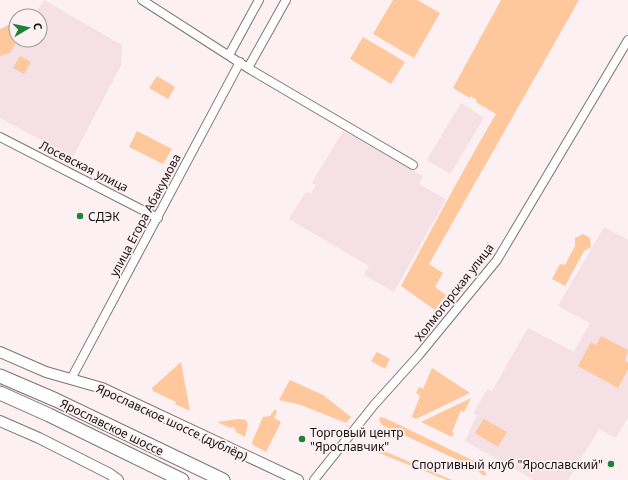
<svg xmlns="http://www.w3.org/2000/svg" width="628" height="480" font-family="'Noto Sans',sans-serif">
	<style>
		.built { fill: #f4e0e5 }
		.green { fill: #fec79c }
		.lines { fill: none; stroke-linecap: round; stroke-linejoin: round }
		.minor-casing { stroke: #7e7376; stroke-width: 10 }
		.tertiary-casing { stroke: #7e7376; stroke-width: 12 }
		.primary-casing { stroke: #7e7376; stroke-width: 15 }
		.minor { stroke: #fff; stroke-width: 8 }
		.tertiary { stroke: #fff; stroke-width: 10 }
		.primary { stroke: #fff; stroke-width: 13 }
		.poi-dot { fill: #208236; stroke: #fcf0f3; stroke-width: 1.5 }
		.labels { text-anchor: middle; dominant-baseline: central; stroke-width: 3.5; stroke-linejoin: round; paint-order: stroke }
		.street-label { font-size: 12px; fill: #171314; stroke: #fcf0f3 }
		.poi-label { font-size: 12px; fill: #171314; stroke: #fcf0f3; text-anchor: start }
	</style>
	<rect width="100%" height="100%" fill="#fcf0f3"/>
	<g class="built">
		<path d="M44,0L122,45L121,65L73,157L0,118V56L10,53L18,40H40V16H34Z"/>
		<path d="M461,103L484,118L450,174L427,160Z"/>
		<path d="M343,131L423,176L419,184L446,199L394,292L364,275L369,266L289,219L306,192L311,194L316,185L312,183Z"/>
		<path d="M604,227L628,240V417L616,438L599,429L568,480H534L465,441L477,415L473,413L488,389L492,391L528,328L574,352L590,323L558,306Z"/>
	</g>
	<g class="green">
		<path d="M393,0H417L440,13L414,58L373,34Z"/>
		<path d="M501,0H579L429,264L443,273L435,287L446,295L435,310L401,286C432,229 462,171 496,114L476,102L477,100L471,96L470,98L453,88Z"/>
		<path d="M16,21V40H18L10,53L0,56V29Z"/>
		<path d="M363,37L405,62L391,84L350,59Z"/>
		<path d="M20,56L31,62L24,74L13,68Z"/>
		<path d="M157,76L175,87L168,99L149,88Z"/>
		<path d="M137,131L172,149L163,164L129,147Z"/>
		<path d="M583,234L590,238L591,247L584,251L565,286L552,279L560,264L565,265L575,246V238Z"/>
		<path d="M601,336L628,350L625,361L628,363V369L618,388L578,366L591,342L596,345Z"/>
		<path d="M377,352L390,359L385,369L371,361Z"/>
		<path d="M181,362L190,411L175,404L176,402L153,391L152,388Z"/>
		<path d="M432,368L470,393L416,419L412,417L420,396L416,393L419,387L423,389Z"/>
		<path d="M290,380L323,395L351,417L346,423L301,405L279,400Z"/>
		<path d="M471,398L464,412L461,410L452,432L454,433L452,437L421,422Z"/>
		<path d="M275,409L277,412L274,418L281,422L266,452L253,445L252,442L263,417L270,416Z"/>
		<path d="M380,417L385,418L476,462L487,474L484,476L473,467L382,425L379,420Z"/>
		<path d="M239,419L246,420L248,424L245,437L236,432L234,427L230,428L217,422Z"/>
		<path d="M484,419L507,432L498,447L475,433Z"/>
		<path d="M366,445L377,448L452,480H447L366,448L357,449L346,455L356,448Z"/>
	</g>
	<g class="lines">
		<g class="minor-casing">
			<g id="minor">
				<path d="M142,0L251,70L413,165"/>
				<path d="M229,55L259,0"/>
				<path d="M248,68L286,0"/>
				<path d="M0,137L158,218"/>
				<path d="M71,379L240,62"/>
				<path d="M314,480L374,405L419,355L497,260L628,40"/>
			</g>
		</g>
		<g class="tertiary-casing">
			<g id="tertiary">
				<path d="M0,352L46,372L102,388L298,480"/>
				<path d="M0,421L39,438L110,474L118,480"/>
			</g>
		</g>
		<g class="primary-casing">
			<g id="primary">
				<path d="M0,376L56,400L223,480"/>
				<path d="M0,393L49,415L182,480"/>
			</g>
		</g>
		<use href="#minor" class="minor"/>
		<use href="#tertiary" class="tertiary"/>
		<use href="#primary" class="primary"/>
	</g>
	<g class="poi-dot">
		<circle cx="80" cy="216" r="4"/>
		<circle cx="302" cy="439" r="4"/>
		<circle cx="611" cy="464" r="4"/>
	</g>
	<g class="labels">
		<g class="street-label">
			<text transform="translate(84 166) rotate(27)">Лосевская улица</text>
			<text transform="translate(145 215) rotate(-62)">улица Егора Абакумова</text>
			<text transform="translate(454 292) rotate(-52)">Холмогорская улица</text>
			<text transform="translate(172 422) rotate(25)">Ярославское шоссе (дублёр)</text>
			<text transform="translate(112 427) rotate(26)">Ярославское шоссе</text>
		</g>
		<g class="poi-label">
			<text x="88" y="216">СДЭК</text>
			<text x="310" y="432">Торговый центр<tspan x="310" dy="14">"Ярославчик"</tspan></text>
			<text x="603" y="464" text-anchor="end">Спортивный клуб "Ярославский"</text>
		</g>
	</g>
	<g transform="translate(28 28) rotate(81)"><circle r="19" fill="#fcf0f3" stroke="#a0989a"/>
	<path d="M0-3L7 15L0 10L-7 15Z" fill="#208236"/>
	<text y="-6" font-size="11" font-weight="bold" text-anchor="middle" fill="#171314">С</text>
	</g>
</svg>
